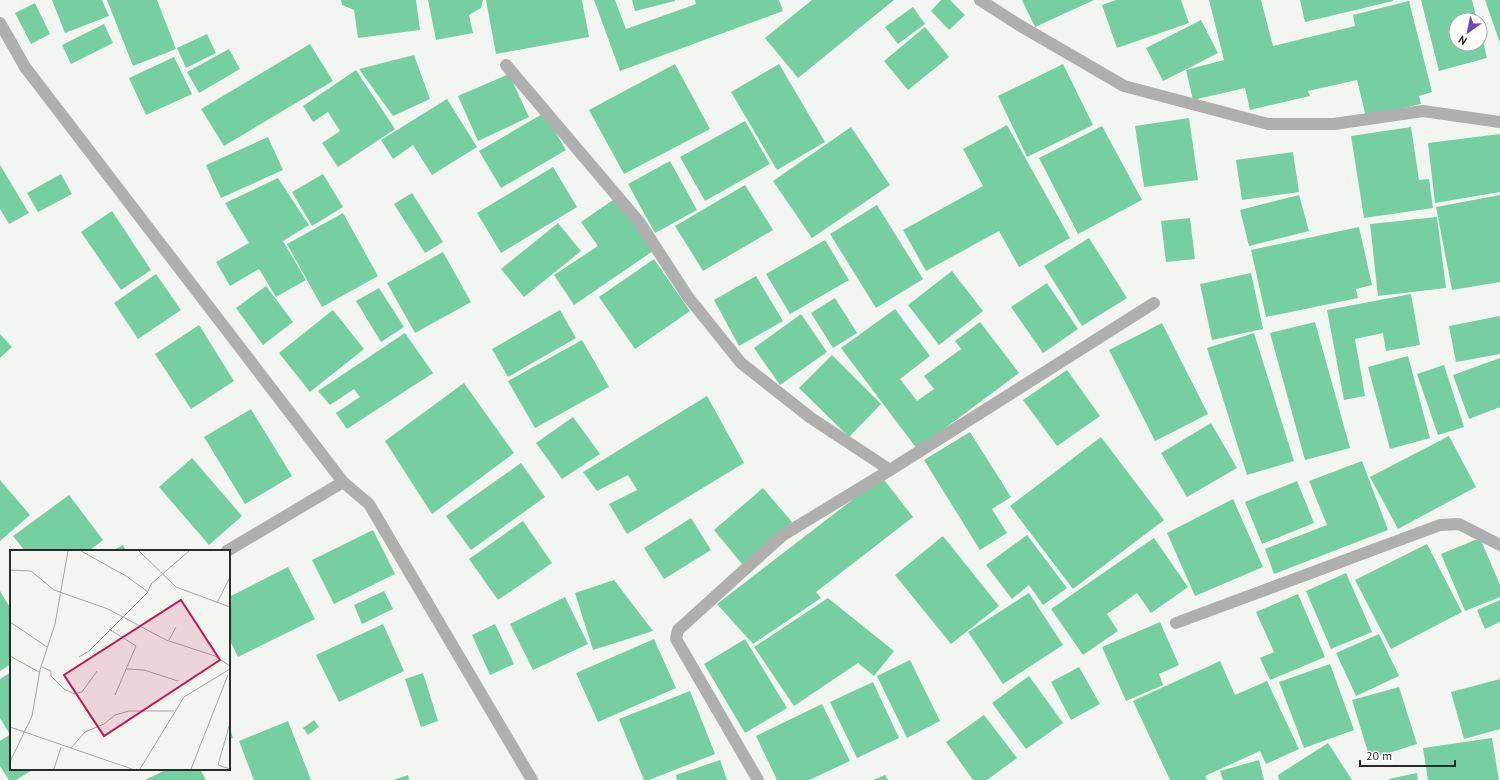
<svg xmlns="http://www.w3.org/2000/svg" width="1500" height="780" font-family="'PT Sans',sans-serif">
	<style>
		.building { fill: #76cfa3 }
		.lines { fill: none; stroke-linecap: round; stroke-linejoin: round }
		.minor { stroke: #afafad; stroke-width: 12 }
		.inset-road { fill: none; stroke: #a3a5a1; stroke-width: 1 }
		.view { fill: #c2185b; fill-opacity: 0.15; stroke: #c2185b; stroke-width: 2 }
		.inset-edge { fill: none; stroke: #2b2c2a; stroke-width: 2 }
	</style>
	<rect width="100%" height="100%" fill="#f3f5f0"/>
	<g class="building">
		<path d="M52,0H102L109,16L65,33Z"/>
		<path d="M107,0H157L176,49L133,66Z"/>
		<path d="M341,0H416L420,30L358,38L354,10L342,5Z"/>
		<path d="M428,0H483L481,8L469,15L473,33L436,40Z"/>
		<path d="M486,0H582L589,37L496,54Z"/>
		<path d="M594,0H615L626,29L696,4L695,0H779L783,11L620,71Z"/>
		<path d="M632,0H675V1L635,11Z"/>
		<path d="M812,0H894L798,78L765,38Z"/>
		<path d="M941,0H950L965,15L949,30L931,11Z"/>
		<path d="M1022,0H1094L1035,27Z"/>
		<path d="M1116,0H1181L1189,23L1117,48L1102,5Z"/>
		<path d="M1209,0H1261L1273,46L1355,26L1353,15L1409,1L1432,92L1419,96L1421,104L1366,117L1357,80L1308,91L1310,96L1250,110L1245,88L1193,100L1186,70L1224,60Z"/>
		<path d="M1300,0H1393V1L1305,22Z"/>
		<path d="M1421,0H1472L1477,20H1456V44H1480L1481,32L1487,58L1439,71Z"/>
		<path d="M1485,0H1500V43Z"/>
		<path d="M35,3L50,34L31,44L15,13Z"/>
		<path d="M913,7L925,24L898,44L885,27Z"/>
		<path d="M1201,20L1218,53L1163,81L1146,48Z"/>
		<path d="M104,24L113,43L71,64L62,45Z"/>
		<path d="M925,27L949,57L908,90L884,61Z"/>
		<path d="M207,34L216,53L186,68L177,48Z"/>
		<path d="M310,44L333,81L224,146L201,109Z"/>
		<path d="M229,49L240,69L199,93L187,72Z"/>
		<path d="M414,55L430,99L393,116L359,69Z"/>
		<path d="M174,57L192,94L146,115L129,78Z"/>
		<path d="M675,64L710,129L624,174L589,110Z"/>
		<path d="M779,64L825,142L777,170L731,92Z"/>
		<path d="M1063,64L1093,125L1027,157L998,96Z"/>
		<path d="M356,70L395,129L338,167L322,143L340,131L328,112L313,122L303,106Z"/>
		<path d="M509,74L529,117L478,141L458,96Z"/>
		<path d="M447,99L477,147L432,175L413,145L393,159L381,140Z"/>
		<path d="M544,113L566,150L501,188L479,151Z"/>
		<path d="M1189,118L1198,180L1144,187L1135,126Z"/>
		<path d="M745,121L770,164L705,201L680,157Z"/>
		<path d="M1007,125L1070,238L1019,267L999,231L926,271L903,230L983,186L963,149Z"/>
		<path d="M1102,126L1142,200L1078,234L1039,158Z"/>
		<path d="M851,127L890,185L812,238L773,181Z"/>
		<path d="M1411,127L1419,180L1429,179L1433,208L1364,218L1351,136Z"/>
		<path d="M1500,134V192L1435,203L1428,143Z"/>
		<path d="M268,137L283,170L221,198L206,165Z"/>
		<path d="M1293,152L1299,192L1242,200L1236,160Z"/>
		<path d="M670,161L697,210L655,233L628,184Z"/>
		<path d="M0,165L29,213L9,224L0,209Z"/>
		<path d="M553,167L577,207L501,253L477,213Z"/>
		<path d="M61,174L72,194L38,212L27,193Z"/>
		<path d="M323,174L343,207L312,226L292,192Z"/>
		<path d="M278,178L309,225L283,241L306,280L276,297L259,269L230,286L216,262L249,243L225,203Z"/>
		<path d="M745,185L773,230L703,271L675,226Z"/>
		<path d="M412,193L443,242L425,253L394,204Z"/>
		<path d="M1299,195L1309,231L1249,246L1240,210Z"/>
		<path d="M1500,195V282L1452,290L1436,207Z"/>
		<path d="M616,198L653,251L574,305L554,275L598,246L581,222Z"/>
		<path d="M877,205L923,279L876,308L830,234Z"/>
		<path d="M112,211L151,270L121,290L81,232Z"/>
		<path d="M343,213L378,276L322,307L287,244Z"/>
		<path d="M1437,217L1446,288L1378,296L1370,224Z"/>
		<path d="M1190,218L1195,259L1166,262L1161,221Z"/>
		<path d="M558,223L581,251L524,297L501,269Z"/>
		<path d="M1359,227L1372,285L1356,289L1358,298L1266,317L1251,250Z"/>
		<path d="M1089,238L1127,298L1082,326L1044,266Z"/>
		<path d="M825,240L849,280L790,314L766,274Z"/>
		<path d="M443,252L471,302L415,333L387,283Z"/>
		<path d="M654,259L690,311L635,349L599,297Z"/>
		<path d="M952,271L983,311L939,345L908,305Z"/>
		<path d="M1251,273L1263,329L1212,340L1200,284Z"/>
		<path d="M156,274L181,310L138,339L114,303Z"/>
		<path d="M756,276L783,321L739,346L714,300Z"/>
		<path d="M1047,283L1078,329L1043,353L1011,307Z"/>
		<path d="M266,286L293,322L263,345L236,308Z"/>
		<path d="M379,288L404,327L381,342L356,301Z"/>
		<path d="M1411,294L1420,345L1386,351L1383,333L1355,339L1365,396L1344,400L1327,310Z"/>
		<path d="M835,298L857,333L833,348L811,313Z"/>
		<path d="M895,309L930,356L900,379L917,401L934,389L924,376L961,349L955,341L980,322L1019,373L917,449L841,348Z"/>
		<path d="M333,310L364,349L310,392L279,353Z"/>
		<path d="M560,310L576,338L508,377L492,349Z"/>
		<path d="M801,314L827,352L780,385L754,348Z"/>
		<path d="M1500,316V354L1456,362L1449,326Z"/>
		<path d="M1315,322L1350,448L1305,460L1270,333Z"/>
		<path d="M1162,323L1208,414L1155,441L1109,350Z"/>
		<path d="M199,325L234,381L191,409L155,354Z"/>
		<path d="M405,333L433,373L347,429L336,413L360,397L354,389L330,405L318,391Z"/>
		<path d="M1254,333L1294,461L1247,475L1207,348Z"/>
		<path d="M0,334L12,347L0,358Z"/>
		<path d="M582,340L609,387L535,428L508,381Z"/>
		<path d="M832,355L881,404L849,437L799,388Z"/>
		<path d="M1408,356L1430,438L1390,449L1368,367Z"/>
		<path d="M1500,358V407L1469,419L1453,375Z"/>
		<path d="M1444,365L1464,427L1438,435L1417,374Z"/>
		<path d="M1067,370L1100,416L1057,446L1023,400Z"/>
		<path d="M464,383L514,453L432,514L385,441Z"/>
		<path d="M707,396L744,463L627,534L609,504L637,490L628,475L597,491L583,472Z"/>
		<path d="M251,409L292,476L245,504L204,437Z"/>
		<path d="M573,417L600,454L562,479L536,443Z"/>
		<path d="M1211,423L1237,468L1187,497L1161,453Z"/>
		<path d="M970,432L1011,497L992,509L1007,533L980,550L924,460Z"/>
		<path d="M1449,436L1476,487L1398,529L1370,477Z"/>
		<path d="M1101,437L1164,520L1073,589L1010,506Z"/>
		<path d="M192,458L242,516L209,545L159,487Z"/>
		<path d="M1362,461L1388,530L1274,574L1265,549L1327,525L1309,481Z"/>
		<path d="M521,463L545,497L471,550L446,516Z"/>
		<path d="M882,477L913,517L816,592L821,598L753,644L717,604Z"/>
		<path d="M0,480L30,515L0,541Z"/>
		<path d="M1297,481L1314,523L1262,544L1245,502Z"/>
		<path d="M763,488L792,522L742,564L714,530Z"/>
		<path d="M69,495L103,540L89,551H25L13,536Z"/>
		<path d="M1233,499L1263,567L1195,596L1167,533Z"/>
		<path d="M691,518L711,550L664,579L644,548Z"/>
		<path d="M523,521L552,563L498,600L469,559Z"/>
		<path d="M373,530L395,574L334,604L312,560Z"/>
		<path d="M1027,535L1067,588L1043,605L1029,585L1012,599L986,565Z"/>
		<path d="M943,536L999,606L951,644L895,575Z"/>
		<path d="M1154,538L1188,587L1151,613L1137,593L1107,614L1118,631L1083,655L1051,609Z"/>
		<path d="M1480,538L1500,585V597L1465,611L1441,554Z"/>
		<path d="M1427,544L1462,612L1391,649L1355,580Z"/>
		<path d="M123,545L126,551H112Z"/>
		<path d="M288,567L315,619L238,657L229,639V597Z"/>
		<path d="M1346,573L1372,632L1331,649L1306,591Z"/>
		<path d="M614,580L653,631L593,650L575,593Z"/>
		<path d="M0,591L11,609V664L0,671Z"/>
		<path d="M384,591L393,609L362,624L354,605Z"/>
		<path d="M1029,593L1063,645L1003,684L968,632Z"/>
		<path d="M1298,594L1325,657L1270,680L1260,658L1274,652L1256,612Z"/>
		<path d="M565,597L588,644L533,670L510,624Z"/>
		<path d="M828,598L894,651L874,676L858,663L794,706L754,647Z"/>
		<path d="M1500,600V622L1485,629L1477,610Z"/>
		<path d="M1160,622L1179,665L1159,674L1163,685L1126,701L1102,647Z"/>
		<path d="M383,624L404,671L339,702L316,655Z"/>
		<path d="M495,624L514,664L490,675L472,635Z"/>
		<path d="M1379,634L1399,676L1356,696L1336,653Z"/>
		<path d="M654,639L676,688L598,722L576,673Z"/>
		<path d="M745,639L787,708L745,733L704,664Z"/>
		<path d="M910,660L940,721L907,738L877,676Z"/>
		<path d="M1220,661L1235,695L1267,681L1299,749L1266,764L1260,751L1205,776L1207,780H1170L1133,701Z"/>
		<path d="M1330,664L1354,730L1304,748L1279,682Z"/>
		<path d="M1079,667L1100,704L1071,720L1051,682Z"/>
		<path d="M11,672V732L9,733L0,718V679Z"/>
		<path d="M423,673L438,721L421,727L405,679Z"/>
		<path d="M1029,676L1063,723L1026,749L992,703Z"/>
		<path d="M1500,679V729L1464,739L1451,692Z"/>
		<path d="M873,682L899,738L857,758L830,702Z"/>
		<path d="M1399,687L1417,744L1370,759L1352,700Z"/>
		<path d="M690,691L715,754L649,780H644L619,719Z"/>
		<path d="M822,704L850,761L809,780H777L756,736Z"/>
		<path d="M984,715L1017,758L987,780H973L946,742Z"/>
		<path d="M314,720L319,727L308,735L303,728Z"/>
		<path d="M288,721L311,780H254L239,741Z"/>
		<path d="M229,726L233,738L229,739Z"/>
		<path d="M11,734V769H34L16,780H9L0,766V741Z"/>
		<path d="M1492,738L1499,780H1428L1423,748Z"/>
		<path d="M1328,743L1352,780H1279L1278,775Z"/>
		<path d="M720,760L727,780H677L676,775Z"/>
		<path d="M1259,760L1264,780H1223L1220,771Z"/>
		<path d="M168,769H200L206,780H145Z"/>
		<path d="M1417,773L1418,780H1389V779Z"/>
		<path d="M408,775L409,780H393Z"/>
		<path d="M885,775L888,780H873Z"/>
	</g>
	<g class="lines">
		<g class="minor">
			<path d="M980,0L1019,25L1124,86L1268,124H1334L1423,111L1500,122"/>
			<path d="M0,23L25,67L343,482L369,504L532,780"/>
			<path d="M506,65L640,223L688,297L741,363L811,418L890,470"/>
			<path d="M227,551L343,482"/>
			<path d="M1176,623L1440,525L1459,524L1500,545"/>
			<path d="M758,780L676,639L678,630L783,535L890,470L1154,303"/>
		</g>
	</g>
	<g transform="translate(10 550)">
		<rect width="220" height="220" fill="#f3f5f0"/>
		<path class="inset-road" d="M129,1L166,37L220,57M0,20L21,21L44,40L98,59L156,90L205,106L220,116M138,41L141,34L179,1M207,53L220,27M0,72L37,97M99,79L126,96L105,145M159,90L166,77M0,106L29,122M69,107L79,101L138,42L116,26L71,1M32,117L41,121V126L54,139L64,144L72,142L87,121M117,119L134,120L168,131M0,177L122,219M61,198L75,182L94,174L105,165L119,161H164M0,212L22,166L30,120L45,74L58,1M44,219L51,197M130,219L174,147L220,119M181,219L218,125M220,219L208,215L220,173"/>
		<path class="view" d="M171,50L210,110L94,186L54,125Z"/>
		<rect width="220" height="220" class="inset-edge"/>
	</g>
	<g transform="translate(1468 32) rotate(213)"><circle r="19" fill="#ffffff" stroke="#aaabaa"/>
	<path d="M0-3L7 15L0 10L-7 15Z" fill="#6f46bf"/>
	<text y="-6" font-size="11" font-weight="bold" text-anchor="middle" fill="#2b2c2a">N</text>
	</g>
	<path d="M1360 760v6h95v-6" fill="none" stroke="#2b2c2a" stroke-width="2"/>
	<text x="1366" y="760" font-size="12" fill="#2b2c2a" stroke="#ffffff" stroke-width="3" paint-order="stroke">20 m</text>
</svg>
